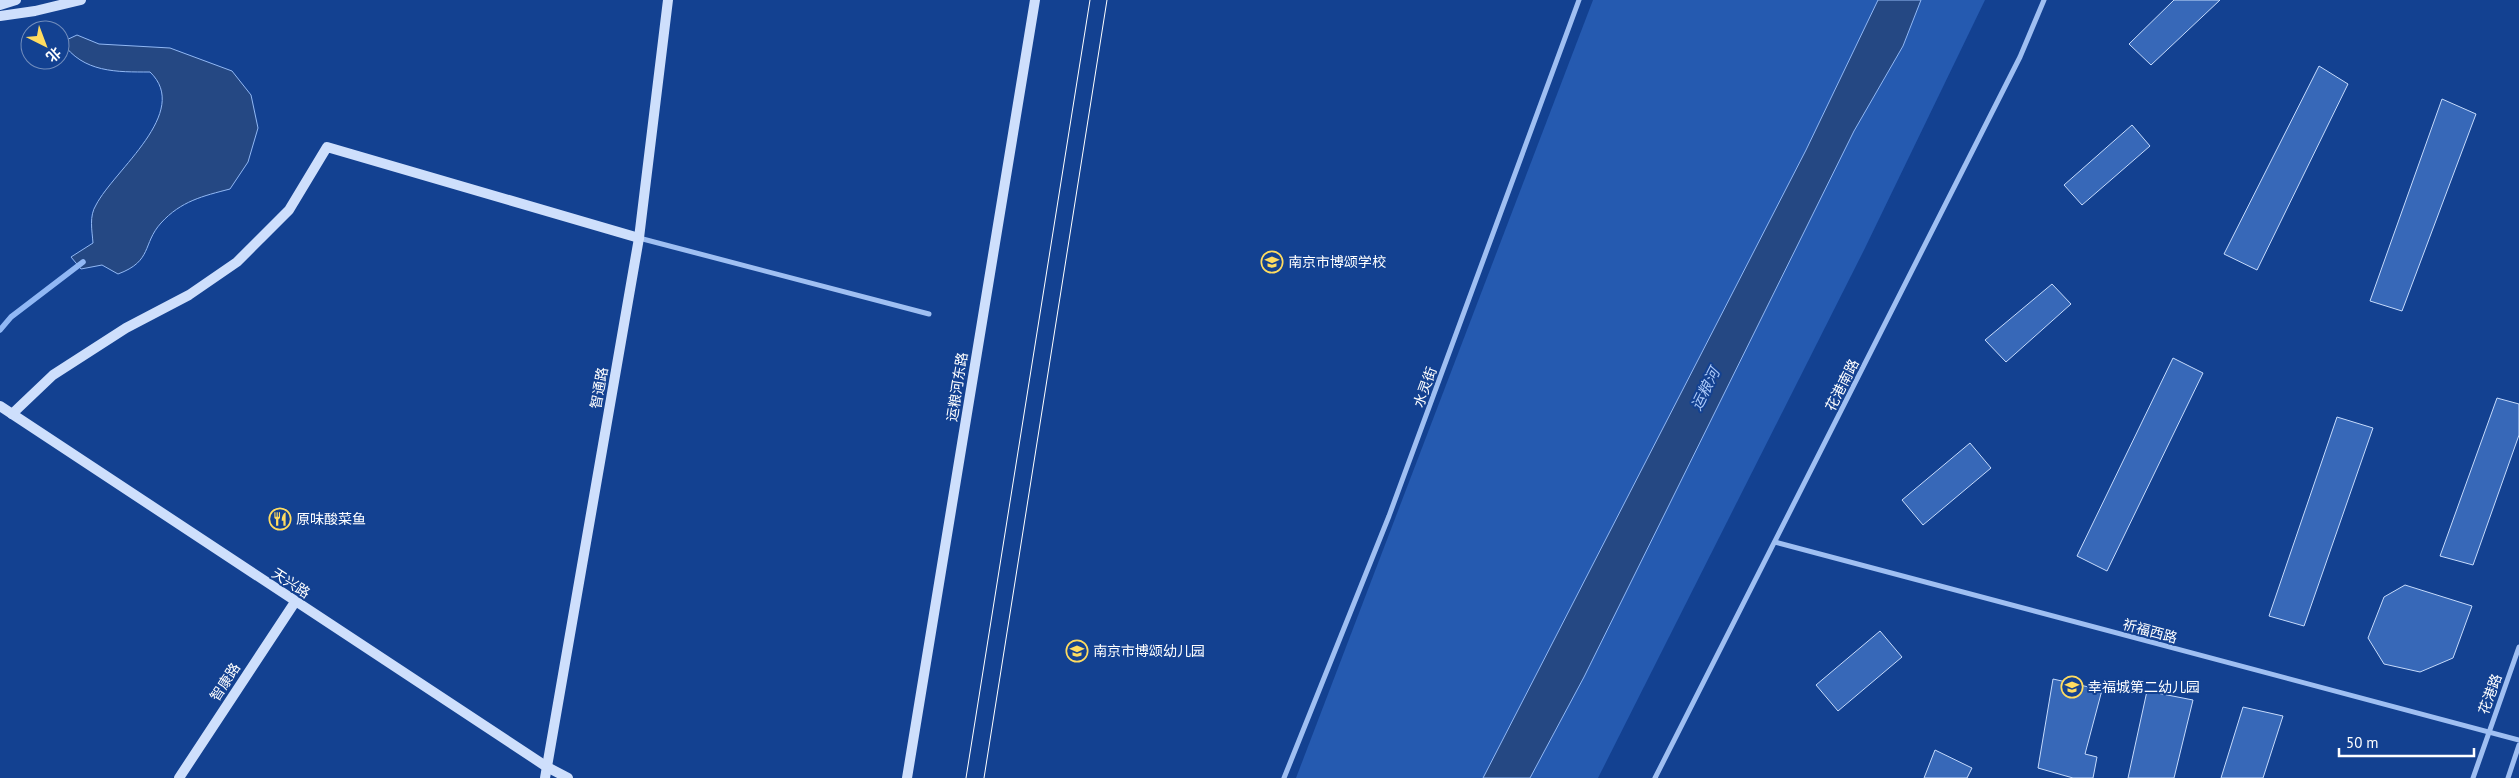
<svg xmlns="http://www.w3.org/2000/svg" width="2519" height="778" font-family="'PT Sans','Noto Sans SC',sans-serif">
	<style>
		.green { fill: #255ab0 }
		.water { fill: #254883; stroke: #91b8f5 }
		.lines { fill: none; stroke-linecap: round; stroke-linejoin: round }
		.stream { stroke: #91b8f5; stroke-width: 5.5 }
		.building { fill: #3768b8; stroke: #c6dbfc }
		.street { stroke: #9fbff2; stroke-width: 5 }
		.secondary { stroke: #cedffc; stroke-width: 10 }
		.tram { stroke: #fff; stroke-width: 1 }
		.labels { text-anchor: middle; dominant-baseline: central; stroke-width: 4; stroke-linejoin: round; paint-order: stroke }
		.poi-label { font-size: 14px; fill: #fff; stroke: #134191; text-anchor: start }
		.street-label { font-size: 14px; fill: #fff; stroke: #134191 }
		.water-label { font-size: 15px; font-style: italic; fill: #abc9f9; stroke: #134191 }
	</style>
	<rect width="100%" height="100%" fill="#134191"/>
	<path class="green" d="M1593,0H1985L1864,250L1598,778H1296Z"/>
	<g class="water">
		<path d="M1878,0H1921L1903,46L1854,131L1584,677L1530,778H1483L1806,150Z"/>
		<path d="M77,35L99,44L170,48L232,71L251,95L258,128L248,162L230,189C203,196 181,201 161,223C142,244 153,261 118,274L102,265L81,269L71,257L93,243C92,230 89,216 96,205C114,170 192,112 150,72C117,72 83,73 62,42Z"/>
	</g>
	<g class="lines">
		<path class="stream" d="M0,330L11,317L83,262"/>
	</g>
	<g class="building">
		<path d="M2174,0H2220L2151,65L2129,44Z"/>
		<path d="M2319,66L2348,84L2257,270L2224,254Z"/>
		<path d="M2442,99L2476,114L2402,311L2370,301Z"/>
		<path d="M2132,125L2150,146L2082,205L2064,185Z"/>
		<path d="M2052,284L2071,304L2006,362L1985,340Z"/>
		<path d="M2173,358L2203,373L2107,571L2077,556Z"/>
		<path d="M2497,398L2519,404V435L2473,565L2440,556Z"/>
		<path d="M2337,417L2373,428L2304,626L2269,616Z"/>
		<path d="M1970,443L1991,468L1923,525L1902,500Z"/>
		<path d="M2405,585L2472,606L2453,658L2420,672L2384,664L2368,638L2384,597Z"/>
		<path d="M1880,631L1902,657L1838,711L1816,685Z"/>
		<path d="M2053,679L2102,690L2085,754L2097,757L2093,778H2073L2038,768Z"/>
		<path d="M2147,691L2193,700L2174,778H2128Z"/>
		<path d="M2243,707L2283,716L2263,778H2221Z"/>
		<path d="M1935,750L1972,768L1967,778H1924Z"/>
	</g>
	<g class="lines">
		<g class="street">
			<path d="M639,238L929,314"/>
			<path d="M1775,542L2519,740"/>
			<path d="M1284,778L1389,516L1579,0"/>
			<path d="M1655,778L2020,57L2044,0"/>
			<path d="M2473,778L2519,647"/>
			<path d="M2508,778L2519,745"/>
		</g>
		<g class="secondary">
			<path d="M0,5L16,0"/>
			<path d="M0,16L35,11L81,0"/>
			<path d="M0,406L547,767L568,778"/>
			<path d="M12,414L53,375L126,328L189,295L237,262L289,210L327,147L639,238"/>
			<path d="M179,778L295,602"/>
			<path d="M545,778L639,238L668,0"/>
			<path d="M907,778L1035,0"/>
		</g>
		<g class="tram">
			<path d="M966,778L1090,0"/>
			<path d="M984,778L1107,0"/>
		</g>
	</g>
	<defs>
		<g id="school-ring" transform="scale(1.125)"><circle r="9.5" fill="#134191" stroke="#ffdc60" stroke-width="1.5"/><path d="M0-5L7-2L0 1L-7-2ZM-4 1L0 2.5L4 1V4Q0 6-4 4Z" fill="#ffdc60"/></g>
		<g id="restaurant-ring" transform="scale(1.125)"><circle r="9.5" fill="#134191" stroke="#ffdc60" stroke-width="1.5"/><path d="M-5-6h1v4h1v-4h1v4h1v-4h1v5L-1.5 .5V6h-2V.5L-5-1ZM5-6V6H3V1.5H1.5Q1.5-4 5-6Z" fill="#ffdc60"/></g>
	</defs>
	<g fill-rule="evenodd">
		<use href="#school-ring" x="1272" y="262"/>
		<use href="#restaurant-ring" x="280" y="519"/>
		<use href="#school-ring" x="1077" y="651"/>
		<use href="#school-ring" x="2072" y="687"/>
	</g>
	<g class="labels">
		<g class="poi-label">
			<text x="1288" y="262">南京市博颂学校</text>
			<text x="296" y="519">原味酸菜鱼</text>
			<text x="1093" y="651">南京市博颂幼儿园</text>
			<text x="2088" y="687">幸福城第二幼儿园</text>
		</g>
		<g class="street-label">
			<text transform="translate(1842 385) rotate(-63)">花港南路</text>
			<text transform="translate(957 387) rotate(-81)">运粮河东路</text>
			<text transform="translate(1425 387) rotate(-70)">水灵街</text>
			<text transform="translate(599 388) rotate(-80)">智通路</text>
			<text transform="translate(291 583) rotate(33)">天兴路</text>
			<text transform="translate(2150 631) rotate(15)">祈福西路</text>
			<text transform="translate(225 682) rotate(-57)">智康路</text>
			<text transform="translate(2490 694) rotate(-70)">花港路</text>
		</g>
		<g class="water-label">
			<text transform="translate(1705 389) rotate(-63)">运粮河</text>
		</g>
	</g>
	<g transform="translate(45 45) rotate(138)"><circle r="24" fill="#134191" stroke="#718dbd"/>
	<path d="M0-4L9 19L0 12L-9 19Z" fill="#ffdc60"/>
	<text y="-8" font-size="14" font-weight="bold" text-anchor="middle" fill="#ffffff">北</text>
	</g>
	<path d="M2339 748v8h135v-8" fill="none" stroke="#ffffff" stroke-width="2.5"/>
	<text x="2346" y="748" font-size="15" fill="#ffffff" stroke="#134191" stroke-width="4" paint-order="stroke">50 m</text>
</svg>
